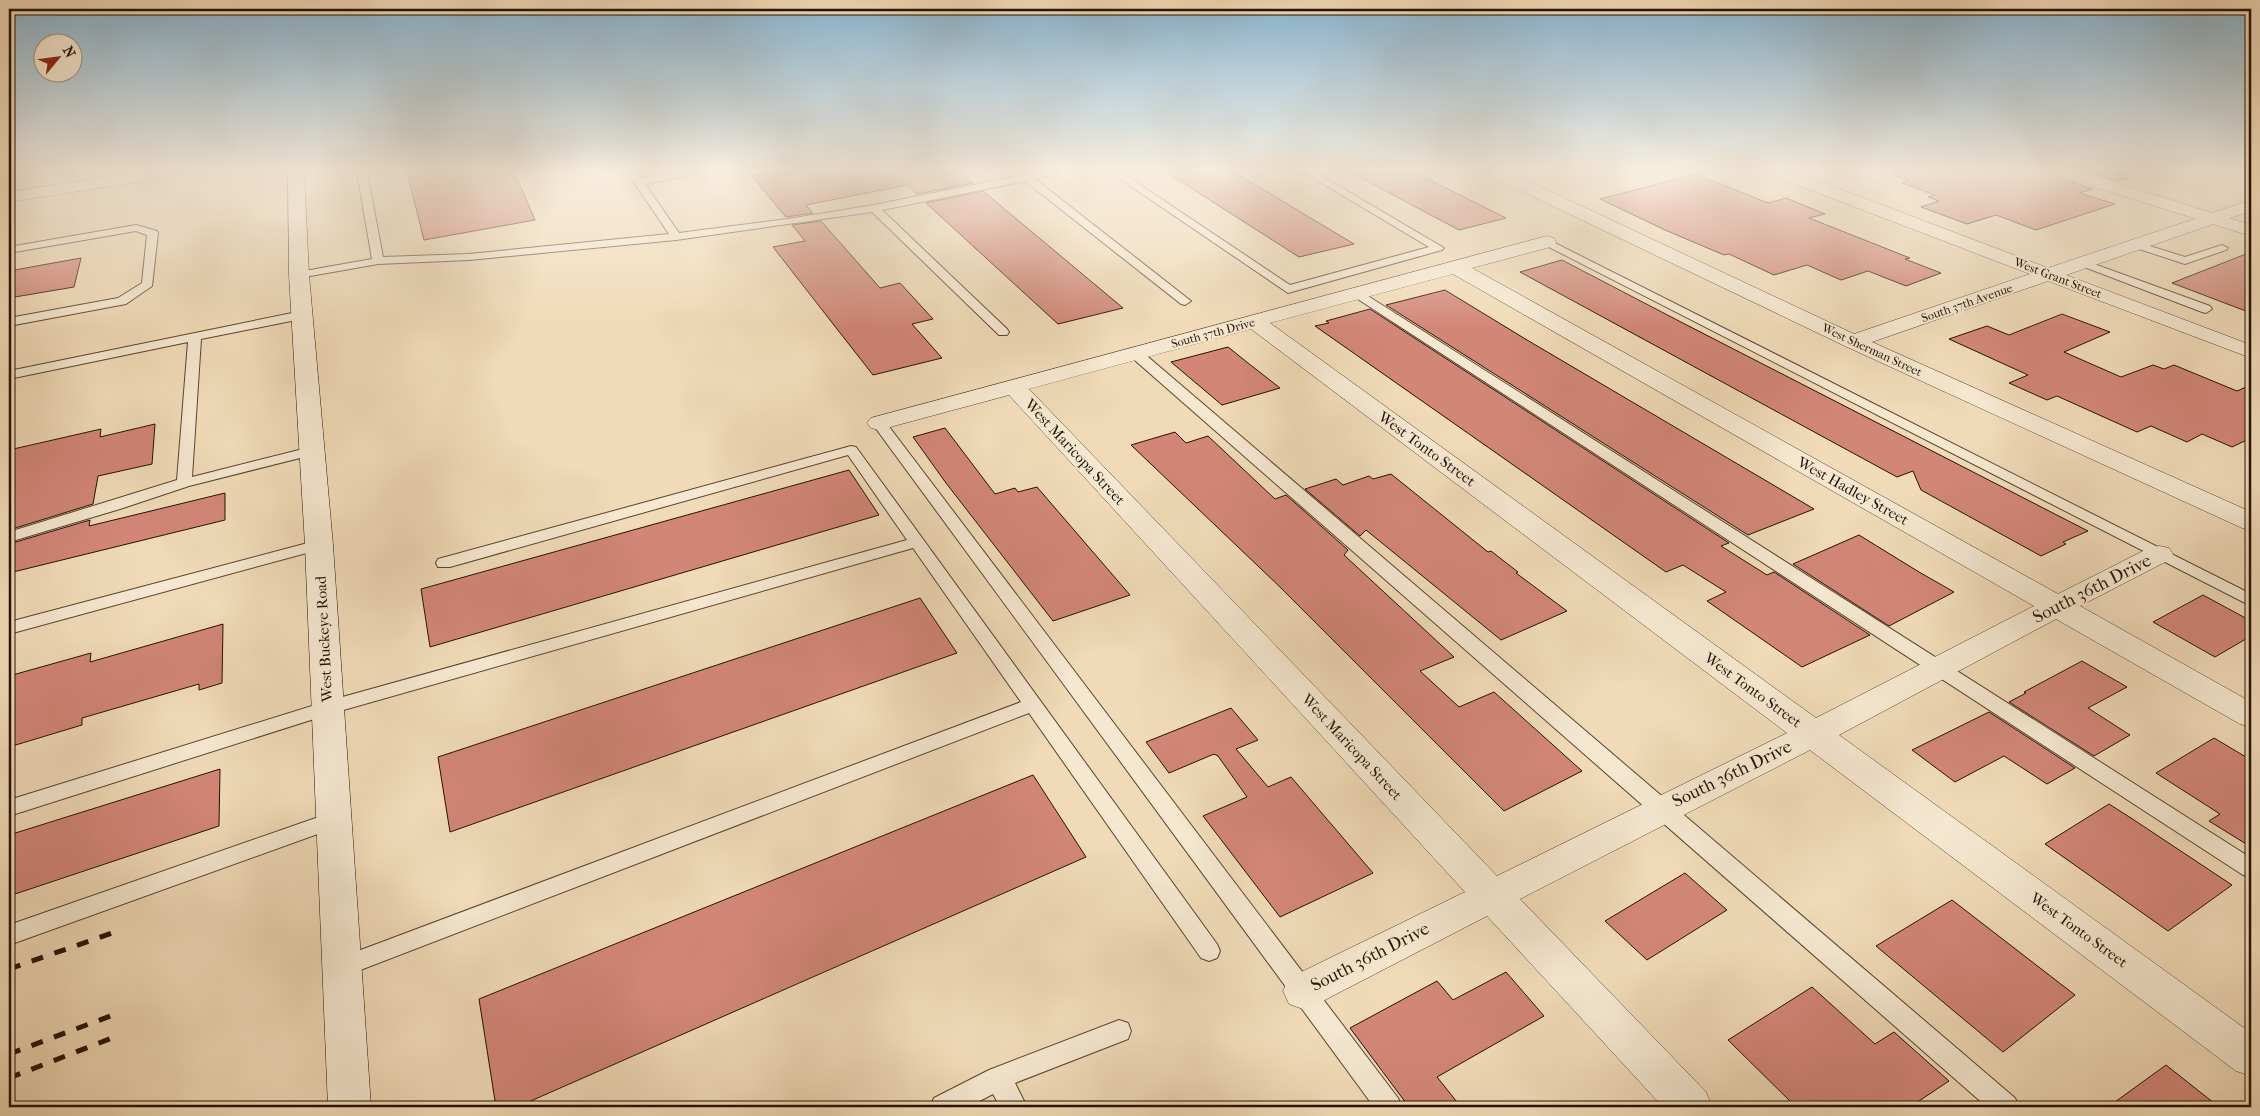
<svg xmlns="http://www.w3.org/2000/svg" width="2260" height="1116" font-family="'IM FELL French Canon',serif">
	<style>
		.building { fill: #d28678; stroke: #251102 }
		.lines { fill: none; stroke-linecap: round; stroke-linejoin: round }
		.service-casing { stroke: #58432f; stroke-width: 2 }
		.minor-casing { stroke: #58432f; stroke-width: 1 }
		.tertiary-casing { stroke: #58432f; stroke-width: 1 }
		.secondary-casing { stroke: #251102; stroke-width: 1 }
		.service { fill: #f5e7d0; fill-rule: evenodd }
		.minor { fill: #f5e7d0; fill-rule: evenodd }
		.tertiary { fill: #f5e7d0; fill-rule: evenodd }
		.secondary { fill: #f5e7d0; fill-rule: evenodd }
		.rail { stroke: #251102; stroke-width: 5; stroke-dasharray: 12 12; stroke-linecap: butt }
		.labels { text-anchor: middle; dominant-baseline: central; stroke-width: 4; stroke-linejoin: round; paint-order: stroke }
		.far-street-label { font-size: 12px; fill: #251102; stroke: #f5e7d0 }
		.street-label { font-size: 15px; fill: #251102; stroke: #f5e7d0 }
		.near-street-label { font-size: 18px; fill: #251102; stroke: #f5e7d0 }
	</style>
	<rect width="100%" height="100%" fill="#f0dab7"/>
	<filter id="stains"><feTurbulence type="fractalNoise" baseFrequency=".004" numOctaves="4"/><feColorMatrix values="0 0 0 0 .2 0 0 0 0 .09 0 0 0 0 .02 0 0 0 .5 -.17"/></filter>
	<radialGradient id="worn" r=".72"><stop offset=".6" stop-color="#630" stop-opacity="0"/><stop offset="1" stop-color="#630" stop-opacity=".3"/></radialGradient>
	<g class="building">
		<path d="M407,172H514L535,220L424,240Z"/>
		<path d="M770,172H960L973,183L917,194L907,185L806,205L813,213L786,217L751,175Z"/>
		<path d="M1166,172H1234L1354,244L1299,257Z"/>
		<path d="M1350,172H1414L1506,218L1459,230Z"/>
		<path d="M1891,172H2055L2058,178L2093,189L2079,193L2115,204L2036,230L1996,215L1967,224L1921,207L1939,201L1928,197L1935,195L1902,183L1909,181L1891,174Z"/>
		<path d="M2088,172H2128L2129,178L2117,181Z"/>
		<path d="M1696,174L1768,203L1786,198L1825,214L1809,218L1910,258L1905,259L1941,273L1906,286L1868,271L1841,280L1807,265L1774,275L1729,254L1724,255L1665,230L1600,199Z"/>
		<path d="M983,191L1123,308L1058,324L926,203Z"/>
		<path d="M821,221L880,288L900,283L933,319L912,324L942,358L873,375L773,247L805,241L792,225Z"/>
		<path d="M2251,252V313L2172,283Z"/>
		<path d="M81,258L74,287L9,298V271Z"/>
		<path d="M1562,260L1677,320L2088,531L2063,542L2066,544L2041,556L1921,490L1913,471L1897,477L1520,272Z"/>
		<path d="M1445,290L1527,340L1814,509L1748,535L1386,305Z"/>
		<path d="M1370,309L1729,543L1721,546L1767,575L1774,572L1870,635L1802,667L1707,601L1726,592L1683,565L1666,572L1315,326L1329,323L1326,321Z"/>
		<path d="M2062,314L2110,332L2064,352L2121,377L2153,365L2164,369L2174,365L2237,391L2251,385V438L2232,447L2202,434L2187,442L2151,426L2137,432L2057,396L2047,400L2009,383L2028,375L1949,339L1987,326L2009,335Z"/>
		<path d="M1228,347L1248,363L1280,388L1222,405L1171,362Z"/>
		<path d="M155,424L152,464L98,476L93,504L9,530V450L101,429L100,437Z"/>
		<path d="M945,428L995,494L1015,488L1018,492L1037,487L1130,595L1053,621L946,483L913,437Z"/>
		<path d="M1175,432L1186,443L1208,436L1275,499L1286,495L1348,550L1344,555L1454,657L1420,671L1459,707L1494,692L1582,771L1504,811L1280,587L1131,445Z"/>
		<path d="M849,470L879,515L430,647L421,589Z"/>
		<path d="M1391,474L1488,552L1491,551L1518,572L1516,573L1567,611L1501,640L1366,530L1360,536L1305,489L1336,479L1343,485L1369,476L1373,479Z"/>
		<path d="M225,493V520L9,573V544L90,520L89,526Z"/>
		<path d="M1859,535L1919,572L1954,592L1889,626L1793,564Z"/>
		<path d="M2203,595L2251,621V636L2215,657L2153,622Z"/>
		<path d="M920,598L957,653L450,832L438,757Z"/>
		<path d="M223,624L222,683L199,690V684L82,718V725L9,747V676L91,653L90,662Z"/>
		<path d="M2082,661L2127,687L2088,708L2130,735L2094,756L2009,702L2026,693L2024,692Z"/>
		<path d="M1231,708L1258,740L1236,749L1268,787L1291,777L1373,873L1280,917L1203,816L1247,797L1218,756L1214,754L1169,773L1146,742Z"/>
		<path d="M1989,712L2075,768L2047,784L2004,756L1955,782L1912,750Z"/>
		<path d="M2214,738L2251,760V847L2209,821L2220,814L2156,773Z"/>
		<path d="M220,769L219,826L9,896V835Z"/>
		<path d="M1033,775L1086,857L517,1107H496L479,999Z"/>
		<path d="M2109,804L2131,818L2232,885L2168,931L2045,844Z"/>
		<path d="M1685,873L1727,910L1647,960L1605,921Z"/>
		<path d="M1952,900L2075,995L2003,1052L1876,946Z"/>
		<path d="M1506,972L1544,1016L1437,1077L1461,1107H1409L1350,1028L1437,981L1453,1000Z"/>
		<path d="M1812,987L1875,1044L1894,1032L1949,1081L1910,1107H1796L1728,1040Z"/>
		<path d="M2166,1065L2219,1107H2108Z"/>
	</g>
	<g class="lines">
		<g class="service-casing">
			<g id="service">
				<path d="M357,172H367L383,257L469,254L669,234L627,172H637L641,178L678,172H698L693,175L645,184L679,233L788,219L874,205L1027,174L1059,172L1057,174L1035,179L1191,301L1185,305L1181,304L1025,181L882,210L1007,329L1009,332L1007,335H999L872,212L676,240L469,260L378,264L299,278L295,277L293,275L295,273L299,272L372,259Z"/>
				<path d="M1110,172H1121L1290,285L1429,247L1303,172H1315L1444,248L1442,250L1288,293Z"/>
				<path d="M136,225L157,231L158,233L152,286L126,304L9,326V318L118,298L142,283L147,235L136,231L9,253V247Z"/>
				<path d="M1547,239L2251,594V606L1543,244L1542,242L1543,240Z"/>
				<path d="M2137,242L2185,257L2222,245L2228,248L2226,250L2185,264L2133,247L2131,245Z"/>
				<path d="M2083,260L2210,306L2212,309L2206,313L2202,312L2079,265L2077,263L2079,261Z"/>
				<path d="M1357,289L2251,858V878L2243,875L1353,296L1351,293Z"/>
				<path d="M302,311L306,312L308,315L306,318L201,339L192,477L311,447L318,451L316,454L189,486L120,509L9,542V532L177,480L188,342L9,379V371Z"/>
				<path d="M1135,349L1140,350L2015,1098L2019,1107H1987L1130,356L1129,353L1130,350Z"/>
				<path d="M879,419L884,420L1398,1098L1402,1107H1374L874,426L872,423Z"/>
				<path d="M851,446L856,447L1217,944L1220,951L1217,958L1209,961L1201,958L1029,713L350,974L342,977L334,974L330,967L334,960L1021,702L913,548L333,713L9,816V800L328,701L907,540L848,455L450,567H438L436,563L438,559Z"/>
				<path d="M319,540L325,542L327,545L325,548L9,634V622Z"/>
				<path d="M333,812L340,814L343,820L340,826L9,945V925Z"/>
				<path d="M1119,1020L1128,1023L1131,1031L1128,1039L1015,1083L1027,1107H1000L993,1094L968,1107H930L934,1098L989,1070Z"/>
			</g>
		</g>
		<g class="minor-casing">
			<g id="minor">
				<path d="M139,172H178L176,176L170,177L9,202V192Z"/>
				<path d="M1488,172H1509L1854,334L2030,274L1774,176L1772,172H1795L2048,268L2251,200V211L2066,275L2251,345V358L2048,281L1872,342L2251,512V530L2242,528L1845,346L1490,176Z"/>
				<path d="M1547,236L1554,238L1556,242L1554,246L1472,268L2058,594L2149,548L2159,546L2169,548L2173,554L2169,560L2080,606L2251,702V727L2240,724L2056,619L1839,735L2251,1033V1076L2236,1071L1810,750L1520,899L1706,1092L1712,1107H1663L1487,916L1317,1004L1303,1009L1289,1004L1283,991L1289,978L1465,892L1009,395L879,430L871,428L867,423L871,418ZM1453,274L2034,606L1816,718L1270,323ZM1251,329L1787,733L1497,876L1029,389Z"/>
			</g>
		</g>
		<g class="tertiary-casing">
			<path id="tertiary" d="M2057,172H2082L2251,225V236L2059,176Z"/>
		</g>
		<g class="secondary-casing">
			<path id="secondary" d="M288,172H304L309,275L333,545L371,1107H328L305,545L289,275Z"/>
		</g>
		<use href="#service" class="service"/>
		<use href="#minor" class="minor"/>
		<use href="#tertiary" class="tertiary"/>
		<use href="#secondary" class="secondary"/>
		<g class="rail">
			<path d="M9,969L121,930"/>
			<path d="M9,1054L113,1015"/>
			<path d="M9,1078L112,1038"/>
		</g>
	</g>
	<linearGradient id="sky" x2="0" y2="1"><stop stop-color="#89b6d4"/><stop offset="0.52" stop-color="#f8eedf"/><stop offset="1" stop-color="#f8eedf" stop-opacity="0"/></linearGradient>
	<rect width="2260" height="328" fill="url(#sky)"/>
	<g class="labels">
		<g class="far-street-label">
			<text transform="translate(2058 278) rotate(21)">West Grant Street</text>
			<text transform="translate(1967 303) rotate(-19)">South 37th Avenue</text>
			<text transform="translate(1213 333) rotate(-15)">South 37th Drive</text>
			<text transform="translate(1872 350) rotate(25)">West Sherman Street</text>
		</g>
		<g class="street-label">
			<text transform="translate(1427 449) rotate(36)">West Tonto Street</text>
			<text transform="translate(1075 452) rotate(47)">West Maricopa Street</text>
			<text transform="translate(1853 491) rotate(29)">West Hadley Street</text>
			<text transform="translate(324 639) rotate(-93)">West Buckeye Road</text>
			<text transform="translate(1753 690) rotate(36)">West Tonto Street</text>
			<text transform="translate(1352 747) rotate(47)">West Maricopa Street</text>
			<text transform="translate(2079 930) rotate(36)">West Tonto Street</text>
		</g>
		<g class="near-street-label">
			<text transform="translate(2092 589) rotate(-27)">South 36th Drive</text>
			<text transform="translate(1732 774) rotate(-26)">South 36th Drive</text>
			<text transform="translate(1370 957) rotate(-27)">South 36th Drive</text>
		</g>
	</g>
	<rect width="2260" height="1116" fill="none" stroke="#f0dab7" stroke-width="30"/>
	<rect x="10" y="10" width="2240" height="1096" fill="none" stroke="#251102" stroke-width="2.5"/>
	<rect x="15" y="15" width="2230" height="1086" fill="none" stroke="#251102"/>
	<g transform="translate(58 58) rotate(61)"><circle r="24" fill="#f5e7d0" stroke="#a2917e"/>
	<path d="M0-4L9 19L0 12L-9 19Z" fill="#8f2418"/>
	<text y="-8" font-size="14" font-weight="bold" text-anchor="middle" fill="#251102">N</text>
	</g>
	<rect width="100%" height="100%" filter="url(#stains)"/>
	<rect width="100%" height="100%" fill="url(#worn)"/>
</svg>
